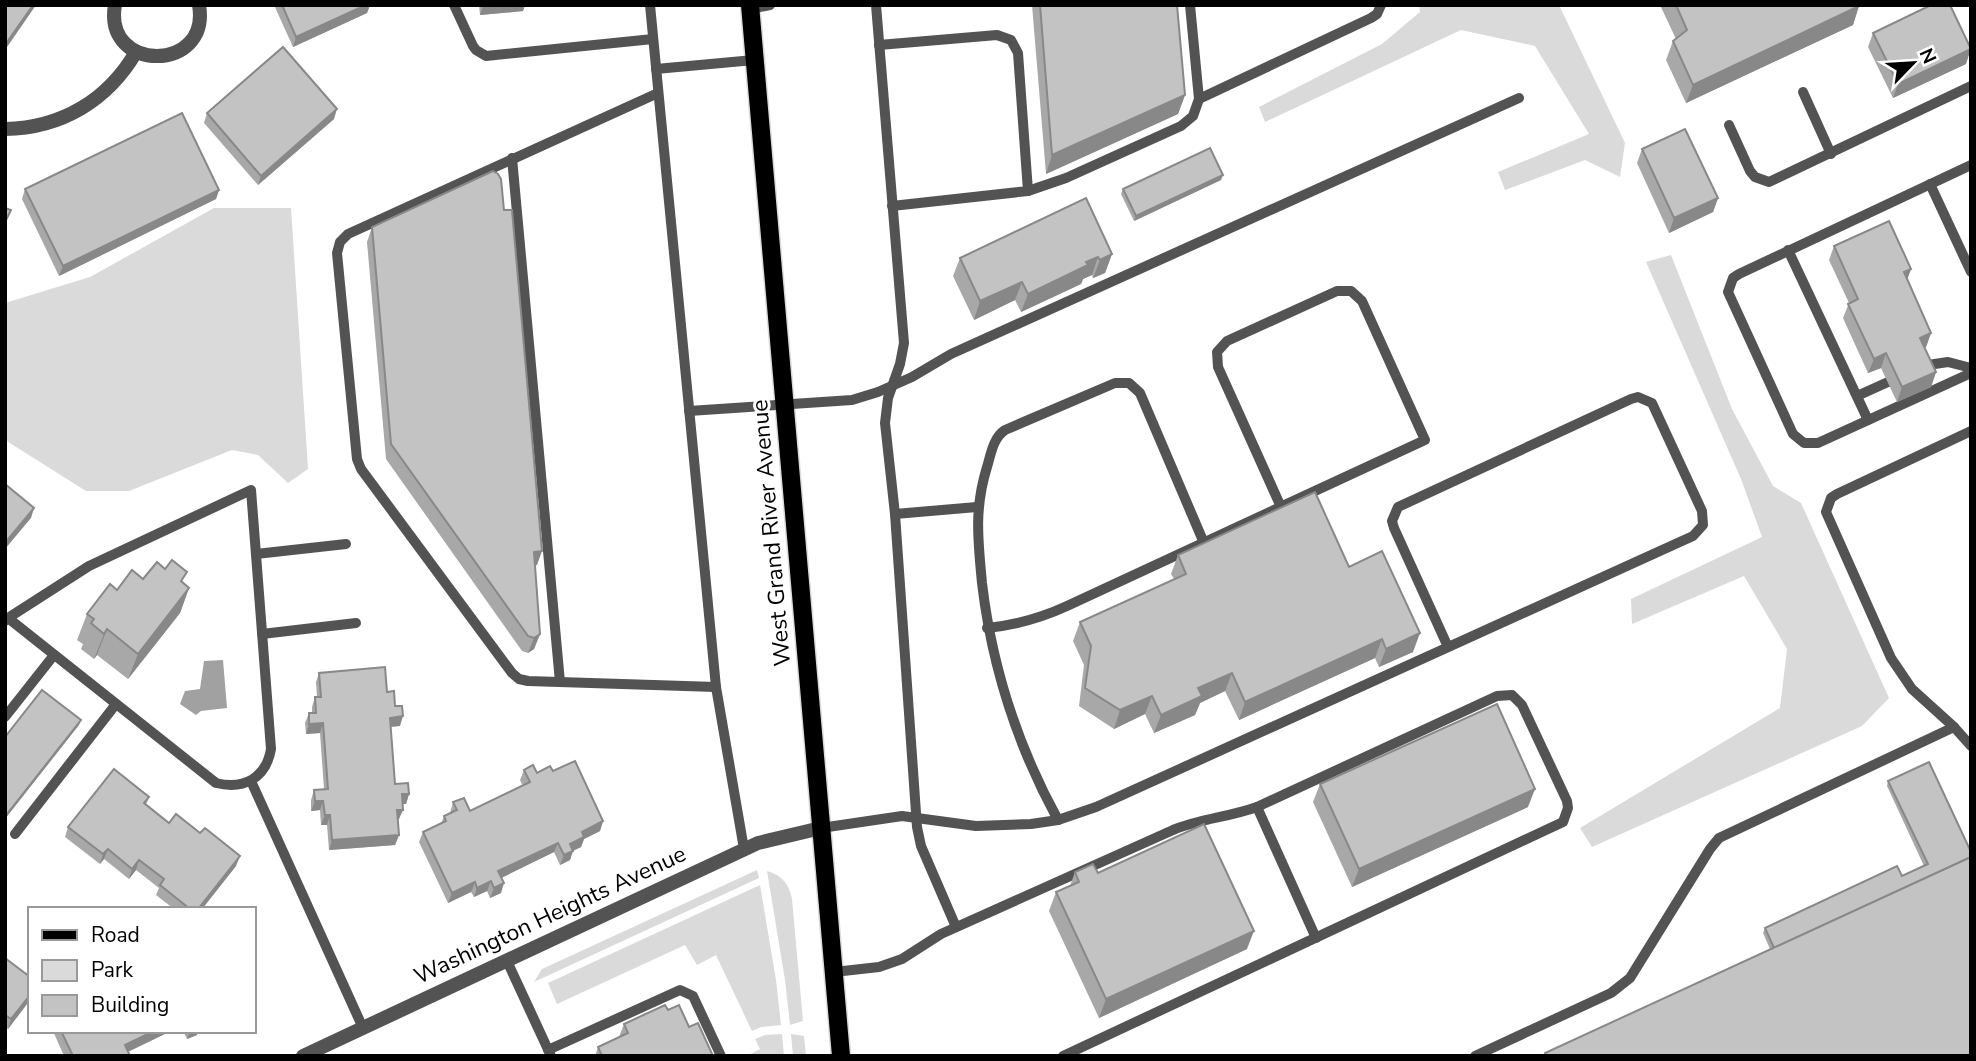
<svg xmlns="http://www.w3.org/2000/svg" width="1976" height="1061" font-family="'Nunito Sans',sans-serif">
	<style>
		.green { fill: #dadada }
		.water { fill: #a1a1a1 }
		.lines { fill: none; stroke-linecap: round; stroke-linejoin: round }
		.primary-casing { stroke: #dbdbdb; stroke-width: 21 }
		.service { stroke: #535353; stroke-width: 10 }
		.minor { stroke: #535353; stroke-width: 14 }
		.primary { stroke: #000; stroke-width: 18 }
		.wall { fill: #a8a8a8 }
		.shaded-wall { fill: #888 }
		.building { fill: #c3c3c3; stroke: #888; stroke-width: 2 }
		.labels { text-anchor: middle; dominant-baseline: central; stroke-width: 6; stroke-linejoin: round; paint-order: stroke }
		.street-label { font-size: 23px; fill: #000; stroke: #fff }
	</style>
	<rect width="100%" height="100%" fill="#fff"/>
	<g class="green">
		<path d="M1419,5H1559L1625,143L1620,177L1585,160L1505,190L1498,172L1589,134L1535,46L1461,30L1265,122L1259,107L1382,44L1420,12Z"/>
		<path d="M214,208H291L308,469L288,483L258,455L232,450L129,491H86L5,440V303L90,277Z"/>
		<path d="M1671,255L1732,409L1773,486L1801,503L1889,698L1862,726L1592,847L1580,828L1780,708L1787,649L1744,576L1632,624L1631,599L1762,537L1741,479L1646,262Z"/>
		<path d="M757,870L759,878L534,982L542,969Z"/>
		<path d="M767,871C782,875 789,884 792,899L803,1021L790,1025L785,980Z"/>
		<path d="M760,885L776,980L781,1025L761,1027L752,1031L716,955L697,965L685,945L557,1004L548,983Z"/>
		<path d="M782,1034L784,1056H747L760,1049L755,1039L765,1035Z"/>
		<path d="M791,1034L804,1036L806,1056H793Z"/>
	</g>
	<path class="water" d="M223,660L227,708L201,711L196,715L180,704L185,691L200,689L204,661Z"/>
	<g class="lines">
		<g class="primary-casing">
			<path id="primary" d="M750,5L841,1056"/>
		</g>
		<g class="service">
			<path d="M454,5L473,46L476,50L486,56L653,39"/>
			<path d="M650,5L716,687L744,849"/>
			<path d="M876,5L904,343L900,364L888,398L885,423L895,514L917,827L921,846L956,927"/>
			<path d="M750,9L770,5"/>
			<path d="M879,45L997,35L1011,40L1018,53L1028,191L892,206"/>
			<path d="M656,69L754,60"/>
			<path d="M1803,92L1831,154"/>
			<path d="M658,93L348,234L340,242L337,253L357,459L361,469L512,673L519,679L528,681L716,687"/>
			<path d="M1199,99L1371,18L1377,14L1381,5"/>
			<path d="M1729,125L1750,171L1755,177L1769,182L1971,86"/>
			<path d="M512,158L560,682"/>
			<path d="M1971,165L1739,274L1733,278L1728,292L1793,434L1804,443H1818L1971,373"/>
			<path d="M1930,184L1971,272"/>
			<path d="M1028,191L1066,178L1181,126L1193,116L1199,99L1190,5"/>
			<path d="M1788,250L1868,420"/>
			<path d="M1921,366L1948,362L1971,368"/>
			<path d="M1857,396L1888,382"/>
			<path d="M689,411L852,400L878,392L912,377L951,354L1519,98"/>
			<path d="M895,514L977,507"/>
			<path d="M256,554L346,544"/>
			<path d="M5,621L8,618L89,566L251,490L271,749C266,778 244,790 216,783L8,618"/>
			<path d="M987,628C1016,625 1041,618 1067,606L1425,440L1362,301L1351,291H1337L1227,341L1217,352L1218,367L1281,507"/>
			<path d="M262,634L356,623"/>
			<path d="M5,717L54,655"/>
			<path d="M1954,727L1912,689L1891,658L1826,512L1831,498L1837,494L1971,431"/>
			<path d="M251,781L363,1028"/>
			<path d="M1257,807L1316,938"/>
			<path d="M1058,820C1017,745 992,668 982,583C978,540 974,509 987,467C991,454 993,438 1005,430L1115,383H1129L1140,393L1204,543"/>
			<path d="M821,828L902,816L976,826L1031,824L1058,820L1096,807L1693,536L1703,525L1702,511L1652,403L1638,397L1631,399L1398,507L1392,521L1394,528L1448,647"/>
			<path d="M15,834L116,704"/>
			<path d="M507,961L551,1056"/>
			<path d="M834,972L879,967L902,959L941,934L1173,830C1200,819 1229,817 1257,807L1497,696L1512,695L1522,705L1567,801L1568,808L1563,822L1063,1056"/>
			<path d="M548,1050L680,990L693,996L721,1056"/>
			<path d="M1475,1056L1611,993L1630,978L1710,849L1719,838L1954,727L1971,746"/>
		</g>
		<g class="minor">
			<path d="M115,5C103,73 211,73 199,5"/>
			<path d="M5,129C62,128 108,100 136,52"/>
			<path d="M303,1056L758,843L821,828"/>
		</g>
		<use href="#primary" class="primary"/>
	</g>
	<g class="wall">
		<path d="M274,5H370L367,13L293,47Z"/>
		<path d="M479,5H525L523,11L480,15Z"/>
		<path d="M1032,5H1177L1185,95L1178,114L1046,174Z"/>
		<path d="M1660,5H1859L1853,25L1686,103L1666,60L1673,41L1676,39Z"/>
		<path d="M1873,33L1966,64L1893,98L1868,47Z"/>
		<path d="M207,113L334,119L258,185L204,123Z"/>
		<path d="M1642,149L1718,198L1713,212L1669,233L1637,163Z"/>
		<path d="M1221,180L1134,221L1121,194L1123,189Z"/>
		<path d="M25,189L219,190L216,199L59,276L22,199Z"/>
		<path d="M372,227L537,565H535L540,634L534,649L528,653L522,651L386,459L367,242Z"/>
		<path d="M1834,246L1911,269L1907,279L1931,333L1926,347L1925,348L1936,372L1931,387L1897,402L1881,368L1868,373L1843,318L1849,303L1829,260Z"/>
		<path d="M1112,254L1105,273L1093,278L1092,275L1083,279L1081,284L1021,312L1015,300L974,320L953,276L960,258Z"/>
		<path d="M1178,555L1349,567L1413,652L1379,667L1375,658L1239,720L1225,691L1200,703L1195,715L1154,733L1145,714L1114,729L1079,706L1084,665L1073,641L1080,622L1174,579L1171,574Z"/>
		<path d="M143,579L184,583L189,588L180,613L128,679L97,655L94,659L81,649L83,644L77,640L87,614L117,590Z"/>
		<path d="M319,673L387,692L395,706L400,726L390,727L395,784L409,794L406,804H402L399,819H398L399,835L395,845L329,850L327,825H321L320,810L311,811V800L314,790L324,789L320,733L306,734L305,723L309,713H312V707L315,697H317L316,682Z"/>
		<path d="M1929,762L1971,1056H1544L1545,1053L1770,949L1763,933L1765,928L1902,876L1924,866L1887,786L1888,781Z"/>
		<path d="M524,770L537,773L553,771L603,821L600,831L584,839L581,847L573,850L570,860L560,865L554,852L501,878V893L490,898L487,891L474,897L471,892L448,903L419,842L423,832L441,824L444,816L450,813L453,802L470,811L523,786L520,780Z"/>
		<path d="M1320,784L1528,807L1352,887L1313,802Z"/>
		<path d="M149,797L146,805L169,823L236,866L202,909H174L156,895L159,888L136,870L129,879L104,859L100,864L65,837L68,827Z"/>
		<path d="M1075,872L1247,949L1099,1018L1049,911L1056,892L1070,886Z"/>
		<path d="M5,958L30,977V1000L8,1029L5,1027Z"/>
		<path d="M668,1010L689,1027L713,1056H595L598,1047L619,1037L624,1024Z"/>
		<path d="M53,1031H171L128,1052L130,1056H64Z"/>
		<path d="M183,1031H198L197,1035L187,1039Z"/>
	</g>
	<g class="shaded-wall">
		<path d="M33,5H36L5,50V45Z"/>
		<path d="M366,5H370L367,13L293,47L296,37Z"/>
		<path d="M483,5H525L523,11L480,15Z"/>
		<path d="M1859,6L1853,25L1686,103L1693,85Z"/>
		<path d="M1971,49L1966,64L1893,98L1898,84Z"/>
		<path d="M1185,95L1178,114L1046,174L1052,155Z"/>
		<path d="M337,109L334,119L258,185L261,176Z"/>
		<path d="M1223,175L1221,180L1134,221L1136,216Z"/>
		<path d="M219,190L216,199L59,276L63,266Z"/>
		<path d="M1718,198L1713,212L1669,233L1674,218Z"/>
		<path d="M1112,254L1105,273L1093,278L1100,260Z"/>
		<path d="M1098,257L1092,275L1083,279L1081,284L1021,312L1028,294Z"/>
		<path d="M1911,269L1906,283L1904,272Z"/>
		<path d="M1022,282L1015,300L974,320L980,301Z"/>
		<path d="M1931,333L1926,347L1915,352L1920,338Z"/>
		<path d="M1886,353L1881,368L1868,373L1874,359Z"/>
		<path d="M1936,372L1931,387L1897,402L1902,387Z"/>
		<path d="M34,508L31,518L5,549V543Z"/>
		<path d="M542,551L537,565L529,566L534,552Z"/>
		<path d="M189,588L180,613L128,679L138,654Z"/>
		<path d="M107,629L97,655L94,659L104,634Z"/>
		<path d="M1420,633L1413,652L1379,667L1386,649Z"/>
		<path d="M540,634L534,649L528,653L534,638Z"/>
		<path d="M1382,639L1375,658L1239,720L1245,702Z"/>
		<path d="M1232,673L1225,691L1200,703L1195,715L1154,733L1161,715L1198,688Z"/>
		<path d="M1152,696L1145,714L1114,729L1120,710Z"/>
		<path d="M403,716L400,726L386,727L390,718Z"/>
		<path d="M81,720L79,725L5,819L7,814Z"/>
		<path d="M323,723L320,733L306,734L309,724Z"/>
		<path d="M1535,789L1528,807L1352,887L1359,869Z"/>
		<path d="M402,794H409L406,804H398Z"/>
		<path d="M315,801H323L320,810L311,811Z"/>
		<path d="M397,810H403L399,819L393,820Z"/>
		<path d="M325,815H330L327,825H321Z"/>
		<path d="M603,821L600,831L584,839L581,847L567,854L570,844L582,832Z"/>
		<path d="M399,835L395,845L329,850L332,840Z"/>
		<path d="M558,843L554,852L495,881L498,871Z"/>
		<path d="M108,849L104,859L100,864L103,854Z"/>
		<path d="M573,851L570,860L560,865L564,855Z"/>
		<path d="M240,856L236,866L202,909H198Z"/>
		<path d="M139,860L136,870L129,879L132,869Z"/>
		<path d="M491,881L487,891L474,897L477,888Z"/>
		<path d="M475,882L471,892L448,903L452,893Z"/>
		<path d="M504,883L501,893L490,898L494,888Z"/>
		<path d="M1254,931L1247,949L1099,1018L1106,999Z"/>
		<path d="M30,995V1000L8,1029L11,1019Z"/>
		<path d="M154,1031H171L121,1055L125,1045Z"/>
		<path d="M190,1031H198L197,1035L187,1039Z"/>
	</g>
	<g class="building">
		<path d="M5,5H33L5,45Z"/>
		<path d="M282,5H366L296,37Z"/>
		<path d="M1040,5H1177L1185,95L1052,155Z"/>
		<path d="M1676,5H1859V6L1693,85L1673,41L1687,30Z"/>
		<path d="M1931,5H1950L1971,49L1898,84L1873,33Z"/>
		<path d="M283,47L337,109L261,176L207,113Z"/>
		<path d="M182,113L219,190L63,266L25,189Z"/>
		<path d="M1685,129L1718,198L1674,218L1642,149Z"/>
		<path d="M1210,148L1223,175L1136,216L1123,189Z"/>
		<path d="M493,171L498,174L501,179L504,210H512L542,551L534,552L540,634L534,638L528,636L391,444L372,227Z"/>
		<path d="M1086,198L1112,254L1100,260L1098,257L1086,262L1088,265L1028,294L1022,282L980,301L960,258Z"/>
		<path d="M5,208L11,210L5,222Z"/>
		<path d="M1889,221L1911,269L1904,272L1931,333L1920,338L1936,372L1902,387L1886,353L1874,359L1848,304L1858,299L1834,246Z"/>
		<path d="M5,484L34,508L5,543Z"/>
		<path d="M1315,492L1349,567L1382,551L1420,633L1386,649L1382,639L1245,702L1232,673L1198,688L1202,696L1161,715L1152,696L1120,710L1085,688L1091,646L1080,622L1186,574L1178,555Z"/>
		<path d="M172,560L187,572L181,581L189,588L138,654L107,629L104,634L91,623L94,619L87,614L110,584L117,590L132,570L143,579L157,562L165,569Z"/>
		<path d="M385,667L387,692L394,691L395,706H402L403,716L390,718L395,784L408,783L409,794H402L403,810H397L399,835L332,840L330,815H325L323,801H315L314,790L328,789L323,723L309,724V713H316L315,697H321L319,673Z"/>
		<path d="M42,690L81,720L7,814L5,813V737Z"/>
		<path d="M1497,704L1535,789L1359,869L1320,784Z"/>
		<path d="M575,761L603,821L582,832L584,837L570,844L573,851L564,855L558,843L498,871L504,883L494,888L491,881L477,888L475,882L452,893L423,832L446,821L444,816L457,810L453,802L464,798L470,811L530,782L524,770L533,765L537,773L550,766L553,771Z"/>
		<path d="M1929,762L1971,852V857L1774,948L1765,928L1897,866L1902,876L1928,864L1888,781Z"/>
		<path d="M114,769L149,797L144,803L169,823L176,814L200,833L205,828L240,856L198,909H190L160,885L164,879L139,860L132,869L108,849L103,854L68,827Z"/>
		<path d="M1204,824L1254,931L1106,999L1056,892L1079,882L1075,872L1093,864L1098,873Z"/>
		<path d="M1971,857V1056H1546L1545,1053Z"/>
		<path d="M5,958L30,977V995L11,1019L5,1015Z"/>
		<path d="M665,1005L668,1010L679,1005L689,1027L698,1023L713,1056H602L598,1047L628,1033L624,1024Z"/>
		<path d="M61,1031H154L125,1045L130,1056H73Z"/>
	</g>
	<g class="labels">
		<g class="street-label">
			<text transform="translate(771 533) rotate(-95)">West Grand River Avenue</text>
			<text transform="translate(550 915) rotate(-25)">Washington Heights Avenue</text>
		</g>
	</g>
	<rect width="1976" height="1061" fill="none" stroke="#000000" stroke-width="14"/>
	<rect x="28" y="907" width="228" height="126" fill="#ffffff" stroke="#999999" stroke-width="2"/>
	<rect x="42" y="930" width="35" height="10" fill="#000000" stroke="#999999" stroke-width="2"/>
	<text x="91" y="942" font-size="21" fill="#000000">Road</text>
	<rect x="42" y="960" width="35" height="21" fill="#dadada" stroke="#999999" stroke-width="2"/>
	<text x="91" y="977" font-size="21" fill="#000000">Park</text>
	<rect x="42" y="995" width="35" height="21" fill="#c3c3c3" stroke="#999999" stroke-width="2"/>
	<text x="91" y="1012" font-size="21" fill="#000000">Building</text>
	<g transform="translate(1913 63) rotate(65)" stroke="#ffffff" stroke-width="5" paint-order="stroke">
	<path d="M0-5L12 26L0 18L-12 26Z" fill="#000000"/>
	<text y="-10" font-size="19" font-weight="bold" text-anchor="middle" fill="#000000">N</text>
	</g>
</svg>
